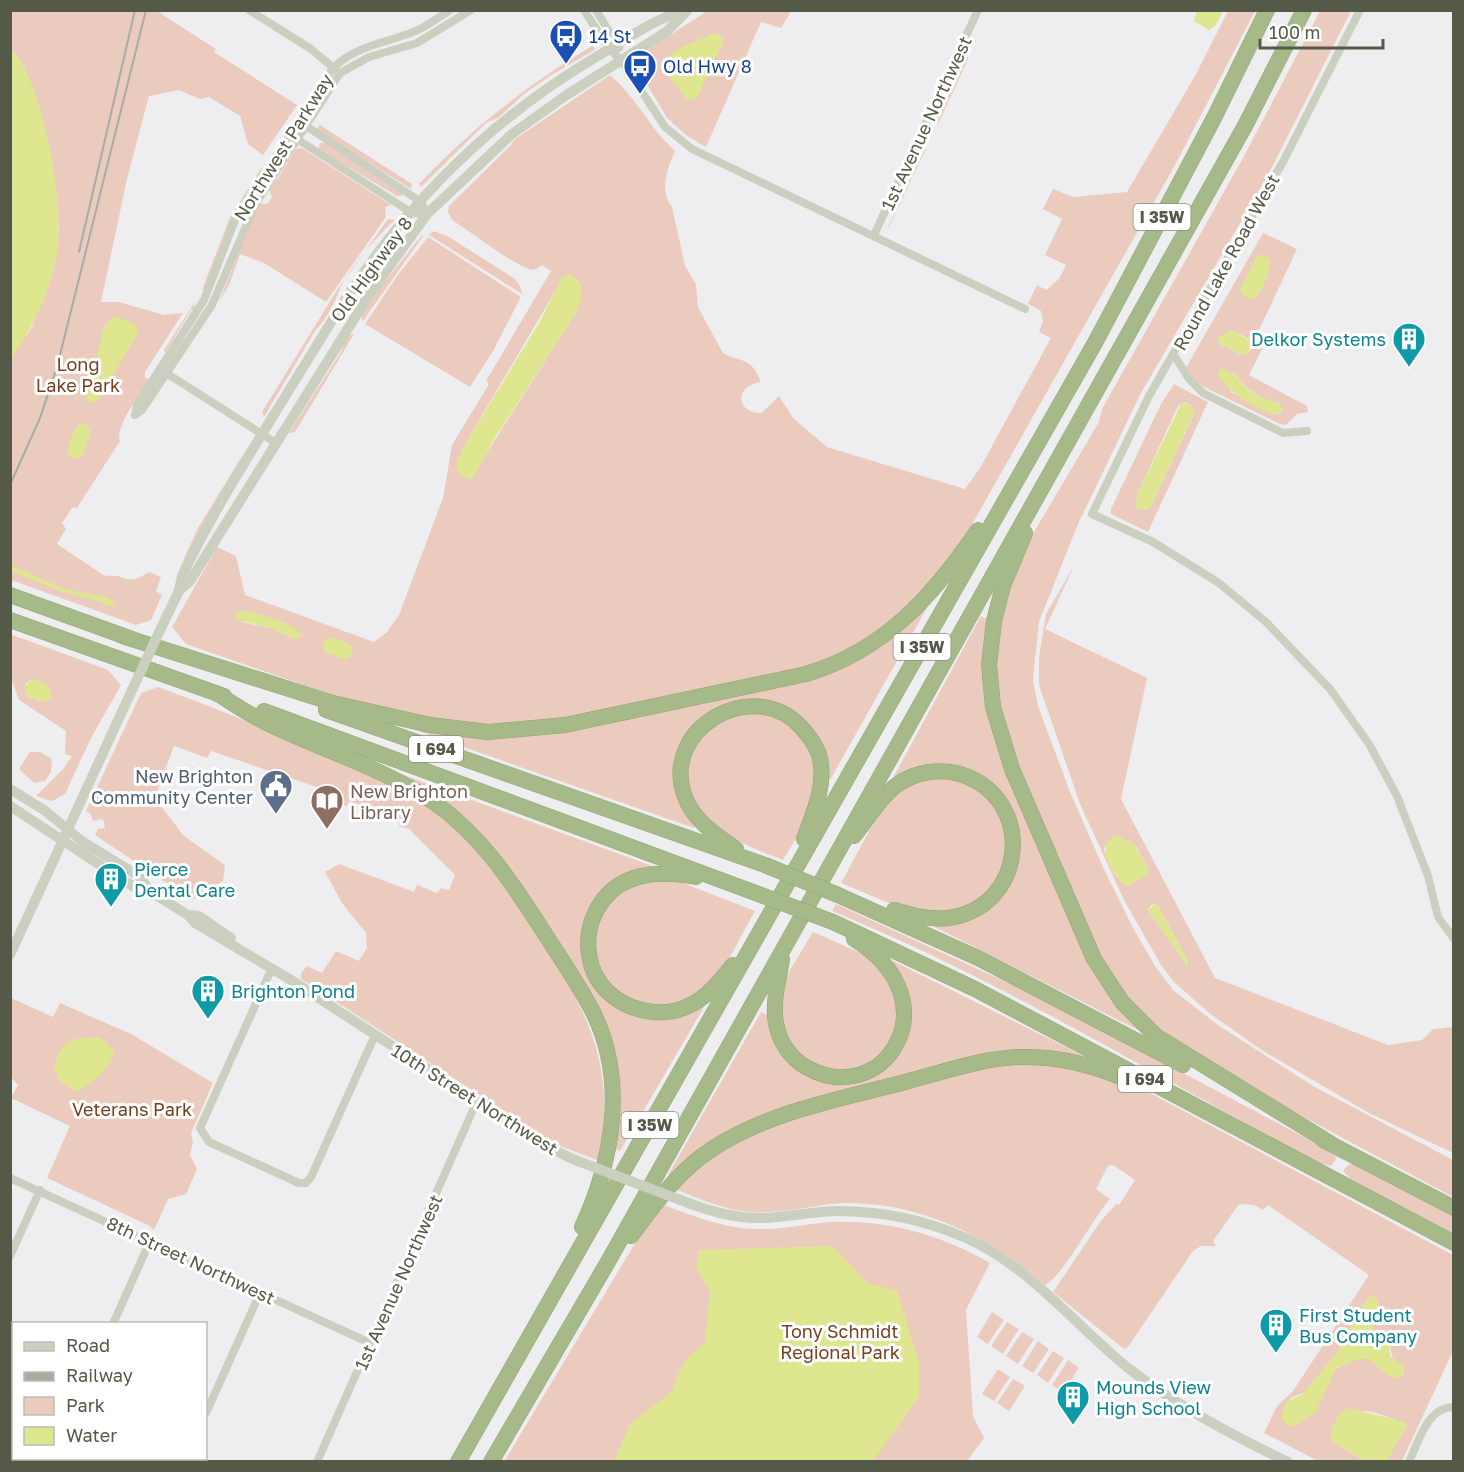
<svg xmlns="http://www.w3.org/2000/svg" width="1464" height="1472" font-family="'Golos Text',sans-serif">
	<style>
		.green { fill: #eccbbf; fill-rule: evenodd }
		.water { fill: #dee68f }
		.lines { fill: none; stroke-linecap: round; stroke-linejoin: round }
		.motorway-casing { stroke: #92a674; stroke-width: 16 }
		.minor { stroke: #cacfbf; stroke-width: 8 }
		.tertiary { stroke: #cacfbf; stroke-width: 10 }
		.motorway { stroke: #a6ba89; stroke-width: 15 }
		.rail { stroke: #a8ada4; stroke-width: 2 }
		.motorway-bridge-casing { stroke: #92a674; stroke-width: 16; stroke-linecap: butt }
		.tertiary-bridge { stroke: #cacfbf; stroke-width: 10 }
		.motorway-bridge { stroke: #a6ba89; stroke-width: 15 }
		.labels { text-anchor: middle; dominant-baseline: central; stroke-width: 6; stroke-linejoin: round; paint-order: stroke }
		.shield { fill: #fff; stroke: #878c7e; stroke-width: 1.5 }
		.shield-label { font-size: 16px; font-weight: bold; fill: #545a47 }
		.transit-label { font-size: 18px; fill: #164399; stroke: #fff; text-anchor: start }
		.street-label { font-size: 18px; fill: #545a47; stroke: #fff }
		.culture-label { font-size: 18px; fill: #0d838f; stroke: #fff; text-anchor: start }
		.park-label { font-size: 18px; fill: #773f1d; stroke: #fff }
		.service-label { font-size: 18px; fill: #4e5e75; stroke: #fff; text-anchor: end }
		.education-label { font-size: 18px; fill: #785e54; stroke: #fff; text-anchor: start }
	</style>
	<rect width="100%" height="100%" fill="#eeeef1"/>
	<g class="green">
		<path d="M11,11H161L160,13L216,49L214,52L297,105L263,155L248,144L240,116L209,97L200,99L179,90L149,96L127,179L101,302H119L164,315L183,313L145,372V378L149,379C141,393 114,428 120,441L77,508L73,507L62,523L66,529L57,544L105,576C128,573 123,588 149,572L161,577L156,591L162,595L151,620L136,625L11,580V358L32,327L56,260L59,227L52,162L43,120L24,66L11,49Z"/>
		<path d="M707,11H791L781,28L761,22L706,147L687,136L667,118L634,62L638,56ZM716,34L723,40L663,66L666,59Z"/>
		<path d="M1228,11H1255L1174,167L953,558L912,607L832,661L589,716L468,727L341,698L186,644L172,627L217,547L236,556L245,595L374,642L387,632L399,615L443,498L452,445L489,384L486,381L551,271L542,265C538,268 535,271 529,269C512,264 470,231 452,220L448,212L449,206L510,146L515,139L610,75C635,96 650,128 675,151C667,169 659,191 672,207L685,266L696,284L698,307L723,353C742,363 752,357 761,382C733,386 736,414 762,413L779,396L793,418L827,447L965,489L980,468L1051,338L1039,332L1043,321L1041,311L1028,304L1037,285L1046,290L1059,279L1066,265L1045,255L1062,219L1043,209L1053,189L1073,197L1127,192L1195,76ZM556,290L554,347L470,479L457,469L464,446ZM241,611L276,620L295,639L270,628L242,622Z"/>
		<path d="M1320,11H1351L1267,177L1141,393L1078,524L1039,622L1033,680L1038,706L1070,792L1103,867L1133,928L1155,966L1173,990L1218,1025L1313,1086L1453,1160V1197L1199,1061L1131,1008L1100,963L1005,735L999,713L994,647L1018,559L1099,422L1102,409L1243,158Z"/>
		<path d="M592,46L596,49L550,76L524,94L498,118L487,122L421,187L419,184C472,128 526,86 592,46Z"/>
		<path d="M967,57H969L938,124L936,122Z"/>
		<path d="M320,125L412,184L411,189L316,130Z"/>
		<path d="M320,143H325L402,194L401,196H397L318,149Z"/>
		<path d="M302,148L391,205L385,207L386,217L326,302L264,263L240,254L229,285L219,302L256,210L260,204H267L272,197L269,190L274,181L277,180L296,149Z"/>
		<path d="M924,149H926L887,231L888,227Z"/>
		<path d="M262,167L260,176L257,177L232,218L206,289L202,290L230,217Z"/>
		<path d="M388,219L395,220C377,236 348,268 339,291C333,306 326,320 315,331L264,417L262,412L337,290Z"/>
		<path d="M434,231L449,237L515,279L520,286L522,294L429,235Z"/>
		<path d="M1263,233L1297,249L1258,332L1268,337L1249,375L1307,406L1308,412L1297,414L1286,425L1280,424L1206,388L1183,373ZM1231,330L1247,338L1254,345L1248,354L1242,355L1218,343V338ZM1233,372C1246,389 1257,398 1278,403L1283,410L1281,413L1273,414L1231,392Z"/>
		<path d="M422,235L423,236L363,321L361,316L363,309Z"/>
		<path d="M428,237L521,297L493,351L470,387L365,324L397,276Z"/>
		<path d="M195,302L194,309L191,310L165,353L164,350Z"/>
		<path d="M354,334L295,432L289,433L341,352L343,344L349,335Z"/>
		<path d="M1174,384L1208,402L1148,532L1111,514V509L1161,404ZM1184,402L1191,405L1194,414L1150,508L1145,510L1136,508L1137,495L1178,406Z"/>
		<path d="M250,443L179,569L198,528Z"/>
		<path d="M1075,564L1045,629L1147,678L1121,799L1215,978L1388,1045L1422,1040L1433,1029L1453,1027V1153L1369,1113L1263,1051L1209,1013L1174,982L1161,965L1124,900L1080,804L1039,685V657L1046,614ZM1128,840L1137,848L1149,870L1125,886L1113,873L1104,850L1105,846ZM1157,904L1188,961L1187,966L1148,910L1151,905Z"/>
		<path d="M925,605L928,606L830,780L823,777L811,731L740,703L683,748L697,825L694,828L415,730L416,727L498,735L808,677Z"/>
		<path d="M981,616L990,621L986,685L1085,951L1139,1027L1138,1030L927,923L991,902L1017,837L978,777L899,779L894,776Z"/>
		<path d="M10,634L108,670L121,685L91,738L65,794L52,801L36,796L64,768L72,756L65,754L66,731L19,700L11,678ZM32,679L50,699L42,702L28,697L25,684Z"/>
		<path d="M158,687C221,710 282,735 343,763C381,780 423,798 455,825C495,858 521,908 549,952C596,1027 613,1071 600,1161L555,1144L301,979V973L307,966L322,973L336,951L359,961L367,948L366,933L342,903L325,872L339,864L414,892L417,885L437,893L441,888L449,890L455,875L409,829L399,826L400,820L349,801L347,806L322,799L325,790L211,751L207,758L174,746L155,797L161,799L160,805L184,836L225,865L223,881L192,900L95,835L98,829L105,828L103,819L93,821L90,813L86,811L141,693Z"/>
		<path d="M744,710C781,713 810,730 814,770C815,775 817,783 816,788C813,811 795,841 783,860C743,845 683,822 688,770C689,757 693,742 703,732C712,722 732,716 744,710Z"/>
		<path d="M30,752H40L52,759L51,772L45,781L34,783L19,769Z"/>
		<path d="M382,767L655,867L612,885L585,955L633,1012L699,1004L704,1007L620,1151L612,1147L608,1045L501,862Z"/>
		<path d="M932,776L972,783L1000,811L1009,851L993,888L974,904L943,914L898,907L841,883L882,807L899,789Z"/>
		<path d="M640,880L678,881L755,911C738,940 724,978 694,997C634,1034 568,963 606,904C612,894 630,886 640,880Z"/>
		<path d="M836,904L1052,1003L1328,1150L1337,1158L1331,1166L1318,1163C1158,1077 1001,980 832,911Z"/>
		<path d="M813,932L872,958L899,1001L896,1030L883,1051L866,1064L839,1071L812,1064L791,1046L778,1014L784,980Z"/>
		<path d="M893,961L1090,1059L1035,1052L783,1110L672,1177L668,1175L761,1012L770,1016L774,1035L828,1079L886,1061L907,993L898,972L892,964Z"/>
		<path d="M11,998L53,1017L60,1003L131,1034L213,1083L191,1133L193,1142L190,1155L197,1169L186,1194L168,1199L154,1230L148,1225L47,1178L70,1126L11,1098L18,1085L11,1077Z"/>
		<path d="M1038,1060L1137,1086L1453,1255V1351L1402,1461H1386L1407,1425C1401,1421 1374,1412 1367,1411C1358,1411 1347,1415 1338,1417L1332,1430L1331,1440L1364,1461H1318L1264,1433L1277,1406L1293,1391L1369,1275L1268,1205L1263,1210L1254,1205L1239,1204L1213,1241L1216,1246H1201L1193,1251L1128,1347L1124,1349L1053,1292L1100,1222L1116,1204L1119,1205L1135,1180L1113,1165L1108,1166L1096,1189L1110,1199C1090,1222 1067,1271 1045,1285C990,1238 925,1204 850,1203C823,1203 796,1211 768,1212C734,1215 703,1200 672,1188L696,1165L759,1126L932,1076ZM1369,1296H1373L1378,1302L1372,1330L1389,1342L1393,1360L1388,1375C1382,1368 1375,1358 1365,1358C1340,1358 1302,1396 1282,1411L1291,1398L1303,1393L1335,1356Z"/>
		<path d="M1349,1164L1362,1166L1453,1215V1234L1351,1179L1343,1171Z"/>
		<path d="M659,1203C692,1216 727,1230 764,1229C787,1229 810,1223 833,1222C889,1220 941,1235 990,1263L966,1310L973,1416L984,1438L967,1461L504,1462Z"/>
		<path d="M992,1312L1004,1320L988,1344L977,1337Z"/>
		<path d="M1007,1322L1019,1329L1003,1354L991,1346Z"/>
		<path d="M1022,1332L1034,1339L1018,1364L1006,1356Z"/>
		<path d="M1038,1341L1049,1349L1033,1373L1022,1366Z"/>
		<path d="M1053,1351L1064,1358L1048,1383L1037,1375Z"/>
		<path d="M1068,1360L1079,1368L1063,1392L1052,1385Z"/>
		<path d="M998,1369L1010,1377L994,1401L982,1394Z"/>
		<path d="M1013,1379L1025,1386L1009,1411L997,1403Z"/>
	</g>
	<g class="water">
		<path d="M1197,11V10L1223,11L1215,26L1209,30L1194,21Z"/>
		<path d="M713,33L722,37L723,43L697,97L693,100L685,98L663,68C664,50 699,41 713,33Z"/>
		<path d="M11,49C15,55 21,61 24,67C47,112 66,211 56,259C50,291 31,333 11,358Z"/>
		<path d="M1262,255L1270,259C1272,270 1261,296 1251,300L1244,296L1240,289L1257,256Z"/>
		<path d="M569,274C587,281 583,298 576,313L493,441L473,478L461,477L456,465L464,446L539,323L562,278Z"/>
		<path d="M116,316L136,325L138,333L100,397L95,402H88L86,398L105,324Z"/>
		<path d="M1231,330L1254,343L1248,354L1242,355L1218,343V338Z"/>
		<path d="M1219,369C1236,369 1240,385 1253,393C1262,400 1276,399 1283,408L1281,413C1266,419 1227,390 1219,377Z"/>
		<path d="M1182,402L1191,405L1194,413L1150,508L1145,510L1136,508L1137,495Z"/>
		<path d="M80,424H86L91,432L82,457L72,459L68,452C69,442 72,431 80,424Z"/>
		<path d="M11,565L65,589L109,598L115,605L112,607L98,601L60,591L11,571Z"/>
		<path d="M246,611C259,614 298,623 302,636L295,639L270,628L237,620L236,612Z"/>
		<path d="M330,637L348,643L353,650L350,657L344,659L326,653L322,644Z"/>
		<path d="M32,679C43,680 49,684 52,695L50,699L43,702L28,697L24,687Z"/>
		<path d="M1117,835L1134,844L1149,870L1148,874L1127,887C1113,877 1092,844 1117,835Z"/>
		<path d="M1156,903L1188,961V967L1148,910Z"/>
		<path d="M100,1037L114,1051C113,1068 91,1083 77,1092L59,1080L54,1067C63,1037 70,1039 100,1037Z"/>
		<path d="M832,1246L868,1283L897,1291L919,1362V1396L873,1461H614L631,1423L672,1391L683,1363L705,1342L710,1290L697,1270L699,1250Z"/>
		<path d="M1369,1296H1373L1378,1302L1372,1330L1389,1342L1390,1356L1404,1366V1376L1393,1378C1363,1359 1377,1351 1336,1368L1316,1412L1295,1426L1287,1425L1281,1417L1286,1402L1301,1395L1335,1356Z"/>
		<path d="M1348,1408L1405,1422L1407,1425L1386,1461H1364L1331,1440C1330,1429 1338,1412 1348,1408Z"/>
	</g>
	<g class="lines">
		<g class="motorway-casing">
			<g id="motorway">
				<path d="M1025,533L1003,586L994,621L989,665L993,707L1012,769L1094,959L1122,1002L1156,1036L1330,1143"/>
				<path d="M10,595L132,639"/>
				<path d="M10,620L224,696"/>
				<path d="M122,636L333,703L430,725L488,732L565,725L806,674C884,651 933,596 978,530"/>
				<path d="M216,693C231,702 247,713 263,721C319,749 382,767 435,803C479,834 509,878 538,923C556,952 577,981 593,1012C627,1081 613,1160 582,1227"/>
				<path d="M326,710L765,865"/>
				<path d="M264,711L753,892"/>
				<path d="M854,836C868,819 880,797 898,784C916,772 939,768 960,774C1037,798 1027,908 948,918C929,920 911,915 894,910"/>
				<path d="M736,849C716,835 694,821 685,797C659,729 753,675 801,727C809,736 818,747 820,759C826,786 813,814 804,839"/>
				<path d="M696,877C654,869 611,873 593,918C587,933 587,951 592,967C604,1004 652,1022 686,1007C706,999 720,981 733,965"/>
				<path d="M838,895L978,958L1183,1065"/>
				<path d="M833,922L975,989L1454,1243"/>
				<path d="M782,959C779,979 772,1002 776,1023C779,1041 790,1058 806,1067C882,1111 956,1002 854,939"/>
				<path d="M1323,1140L1454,1208"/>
				<path d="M631,1236C655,1204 678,1171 712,1149C768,1112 841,1099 905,1082C943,1072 982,1058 1021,1057C1060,1056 1097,1066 1132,1082"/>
				<path d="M458,1462L1096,341L1214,118L1267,10"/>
				<path d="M491,1462L609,1260L1246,124L1304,10"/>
			</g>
		</g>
		<g class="minor">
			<path d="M249,10L311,49L337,71"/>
			<path d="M584,10L609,49L621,60L665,127L692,149L1025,309"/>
			<path d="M596,10L619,48"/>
			<path d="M1360,10L1284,160L1149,396L1092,514L1153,542L1219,583L1266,622L1330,689L1369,744L1397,796L1428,876L1438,917L1454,939"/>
			<path d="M306,126L421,202L427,214L412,213L297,139L295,128Z"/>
			<path d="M874,235L978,10"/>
			<path d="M1174,355L1189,379L1203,393L1283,433L1307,431"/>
			<path d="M163,371L276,443"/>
			<path d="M135,415L142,410L212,305L256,203L340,73L369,57L417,43L471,10"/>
			<path d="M135,415L137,405L204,300L235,220L333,68C358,43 392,43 422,28C431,23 441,16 450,10"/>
			<path d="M272,968L200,1128L209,1142L299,1183H306L311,1177L375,1035"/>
			<path d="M10,1178L370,1343"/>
			<path d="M10,1256L40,1190"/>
			<path d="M113,1324L150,1241"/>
			<path d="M206,1413L260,1293"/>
			<path d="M10,1448L14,1450"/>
			<path d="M33,1458L40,1462"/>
			<path d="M51,1462L52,1458"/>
			<path d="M184,1462L185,1458"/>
			<path d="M317,1462L477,1101"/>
			<path d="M1409,1462C1419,1441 1427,1407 1454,1407"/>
		</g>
		<g class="tertiary">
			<path d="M179,591L190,581L369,295L427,214L512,134L565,96L666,32L687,11"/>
			<path d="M163,624L179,591L182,576C213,511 253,449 291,387C320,341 347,293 380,250C439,172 512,107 596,57C625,40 651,21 684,10"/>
			<path d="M10,789L44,810L83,842L139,876L151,892L188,915L195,923L291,980L546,1146L575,1160"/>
			<path d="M10,806L137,889L151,892"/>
			<path d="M188,915L199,916L231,938"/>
			<path d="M10,955L132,690"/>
			<path d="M691,1204C715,1213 740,1219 766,1218C790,1217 814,1211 838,1211C883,1211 925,1220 966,1238C1029,1266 1075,1325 1128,1368C1177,1406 1232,1435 1288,1462"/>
		</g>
		<use href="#motorway" class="motorway"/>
		<g class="rail">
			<path d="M79,252L135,10"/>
			<path d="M10,485L40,418L57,367L146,10"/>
		</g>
		<g class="motorway-bridge-casing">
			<g id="motorway-bridge">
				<path d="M765,865L838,895"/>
				<path d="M753,892L833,922"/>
			</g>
		</g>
		<g class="tertiary-bridge">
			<path d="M132,690L163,624"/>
			<path d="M575,1160L691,1204"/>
		</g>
		<use href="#motorway-bridge" class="motorway-bridge"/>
	</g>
	<defs>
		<g id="bus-pin" transform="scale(1.725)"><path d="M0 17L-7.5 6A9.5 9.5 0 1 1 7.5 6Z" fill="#1a4fb4" stroke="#fff"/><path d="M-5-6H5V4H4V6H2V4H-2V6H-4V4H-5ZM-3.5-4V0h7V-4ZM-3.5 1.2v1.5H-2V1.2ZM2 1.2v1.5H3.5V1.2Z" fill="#fff"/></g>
		<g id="building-pin" transform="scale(1.725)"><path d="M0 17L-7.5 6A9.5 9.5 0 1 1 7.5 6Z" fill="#0f9aa8" stroke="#fff"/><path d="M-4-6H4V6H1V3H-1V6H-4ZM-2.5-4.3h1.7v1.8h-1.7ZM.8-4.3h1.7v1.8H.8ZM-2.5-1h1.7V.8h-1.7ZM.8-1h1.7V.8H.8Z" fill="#fff"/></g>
		<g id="civic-pin" transform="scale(1.725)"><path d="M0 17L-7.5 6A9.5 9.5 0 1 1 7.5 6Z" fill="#5c6f8a" stroke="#fff"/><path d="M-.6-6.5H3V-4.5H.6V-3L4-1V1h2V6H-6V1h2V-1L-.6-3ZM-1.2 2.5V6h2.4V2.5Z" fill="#fff"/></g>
		<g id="library-pin" transform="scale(1.725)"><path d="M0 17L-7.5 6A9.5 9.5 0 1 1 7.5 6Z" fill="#8d6e63" stroke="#fff"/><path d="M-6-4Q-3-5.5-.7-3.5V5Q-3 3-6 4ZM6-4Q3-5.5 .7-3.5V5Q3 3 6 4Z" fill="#fff"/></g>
	</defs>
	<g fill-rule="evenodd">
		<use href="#bus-pin" x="566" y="36"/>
		<use href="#bus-pin" x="640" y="66"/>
		<use href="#building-pin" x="1409" y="339"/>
		<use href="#civic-pin" x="276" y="786"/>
		<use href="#library-pin" x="327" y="801"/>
		<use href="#building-pin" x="111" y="879"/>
		<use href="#building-pin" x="208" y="991"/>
		<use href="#building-pin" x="1276" y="1325"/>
		<use href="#building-pin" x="1073" y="1397"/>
	</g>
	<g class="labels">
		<g class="shield">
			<rect x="1133.5" y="204" width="57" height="26" rx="4.5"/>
			<rect x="893.5" y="634" width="57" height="26" rx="4.5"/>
			<rect x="409" y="736" width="54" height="26" rx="4.5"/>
			<rect x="1118" y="1066" width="54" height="26" rx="4.5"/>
			<rect x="621.5" y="1112" width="57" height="26" rx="4.5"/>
		</g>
		<g class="shield-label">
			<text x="1162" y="217">I 35W</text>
			<text x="922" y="647">I 35W</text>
			<text x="436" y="749">I 694</text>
			<text x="1145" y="1079">I 694</text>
			<text x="650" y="1125">I 35W</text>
		</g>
		<g class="transit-label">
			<text x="589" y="36">14 St</text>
			<text x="663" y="66">Old Hwy 8</text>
		</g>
		<g class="street-label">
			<text transform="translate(926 123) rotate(-65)">1st Avenue Northwest</text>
			<text transform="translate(283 147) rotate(-58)">Northwest Parkway</text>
			<text transform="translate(1226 262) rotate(-61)">Round Lake Road West</text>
			<text transform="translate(371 269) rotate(-54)">Old Highway 8</text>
			<text transform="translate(475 1099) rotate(32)">10th Street Northwest</text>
			<text transform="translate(191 1260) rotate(25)">8th Street Northwest</text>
			<text transform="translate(398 1282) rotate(-66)">1st Avenue Northwest</text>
		</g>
		<g class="culture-label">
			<text x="1386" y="339" text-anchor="end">Delkor Systems</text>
			<text x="134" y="869">Pierce<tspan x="134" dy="21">Dental Care</tspan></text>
			<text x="231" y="991">Brighton Pond</text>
			<text x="1299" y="1315">First Student<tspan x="1299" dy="21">Bus Company</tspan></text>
			<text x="1096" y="1387">Mounds View<tspan x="1096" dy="21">High School</tspan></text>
		</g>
		<g class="park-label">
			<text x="78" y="364">Long<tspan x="78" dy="21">Lake Park</tspan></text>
			<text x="132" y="1109">Veterans Park</text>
			<text x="840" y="1331">Tony Schmidt<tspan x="840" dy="21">Regional Park</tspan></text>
		</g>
		<g class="service-label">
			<text x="253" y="776">New Brighton<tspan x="253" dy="21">Community Center</tspan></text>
		</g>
		<g class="education-label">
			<text x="350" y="791">New Brighton<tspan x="350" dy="21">Library</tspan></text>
		</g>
	</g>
	<rect width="1464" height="1472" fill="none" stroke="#545a47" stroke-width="24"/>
	<rect x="12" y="1322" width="195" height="138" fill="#ffffff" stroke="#bbbdb5" stroke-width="1.5"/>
	<rect x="24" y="1342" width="30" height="9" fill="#cacfbf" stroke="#bbbdb5" stroke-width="1.5"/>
	<text x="66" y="1352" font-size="18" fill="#545a47">Road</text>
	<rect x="24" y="1372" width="30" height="9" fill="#a8ada4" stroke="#bbbdb5" stroke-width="1.5"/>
	<text x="66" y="1382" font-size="18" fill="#545a47">Railway</text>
	<rect x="24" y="1397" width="30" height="18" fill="#eccbbf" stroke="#bbbdb5" stroke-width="1.5"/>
	<text x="66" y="1412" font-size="18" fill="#545a47">Park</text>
	<rect x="24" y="1427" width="30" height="18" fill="#dee68f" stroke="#bbbdb5" stroke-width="1.5"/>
	<text x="66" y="1442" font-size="18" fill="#545a47">Water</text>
	<path d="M1260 39v9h123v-9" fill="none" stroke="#545a47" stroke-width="3"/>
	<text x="1269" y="39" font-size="18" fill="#545a47" stroke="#ffffff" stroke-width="4.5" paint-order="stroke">100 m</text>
</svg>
